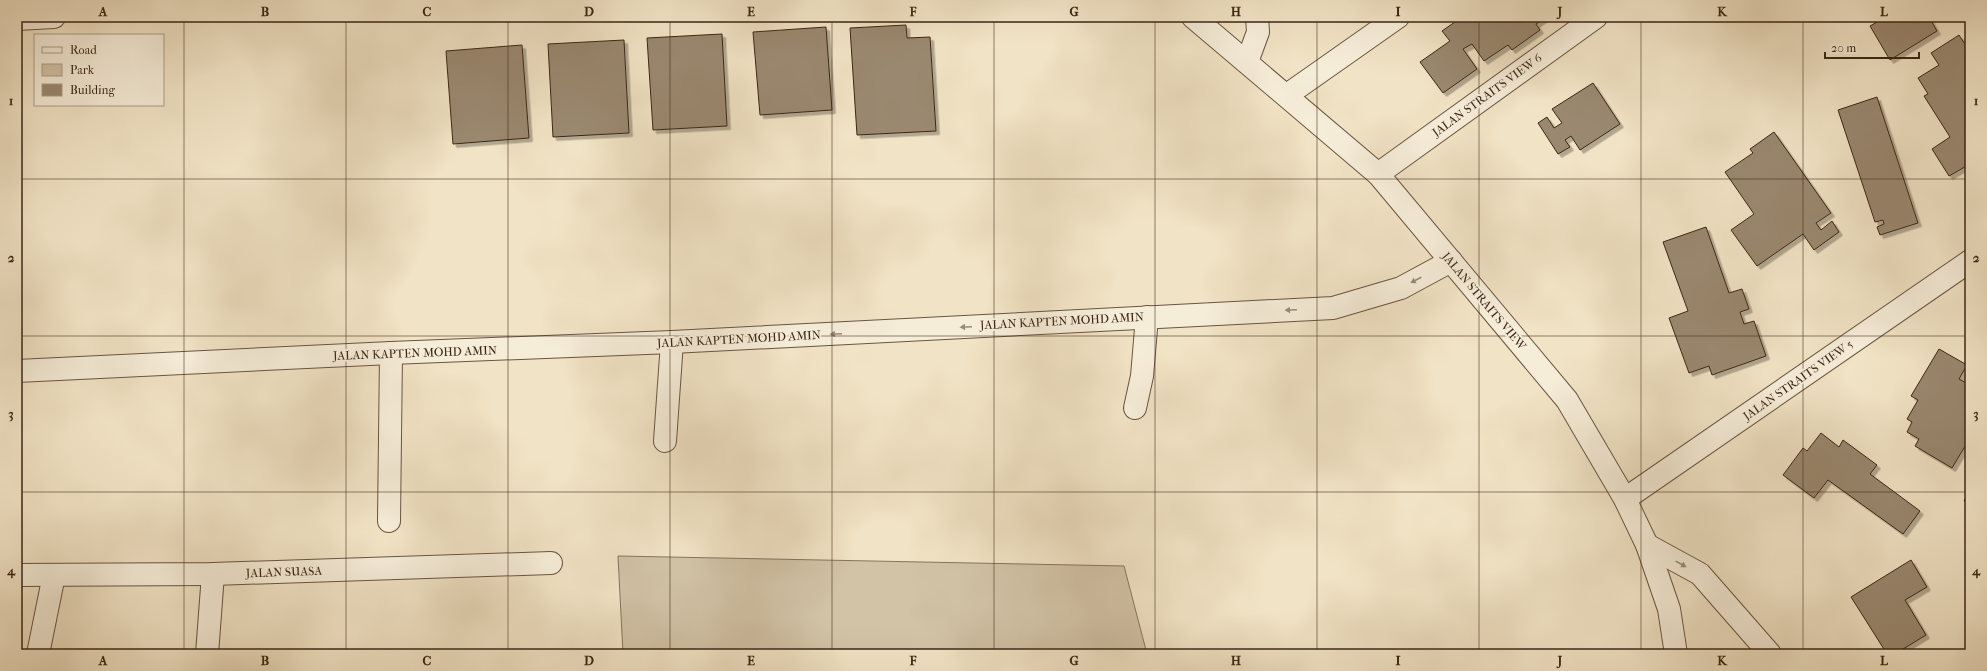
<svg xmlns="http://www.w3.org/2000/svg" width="1987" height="671" font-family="'IM FELL French Canon',serif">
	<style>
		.green { fill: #d2c3a7; stroke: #87745e }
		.building { fill: #9a8870; stroke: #3c2614; filter: url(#shadow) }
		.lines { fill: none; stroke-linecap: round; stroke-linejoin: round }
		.minor-casing { stroke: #695540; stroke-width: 24 }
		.minor { stroke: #f6edd9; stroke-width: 22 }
		.oneway { fill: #998a76 }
		.grid { fill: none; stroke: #3c2614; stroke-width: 1; stroke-opacity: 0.55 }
		.labels { text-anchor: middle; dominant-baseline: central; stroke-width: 4; stroke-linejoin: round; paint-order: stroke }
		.street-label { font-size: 12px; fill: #3c2614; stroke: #f6edd9 }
		.neatline { fill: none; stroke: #3c2614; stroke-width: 1.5 }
		.grid-label { font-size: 13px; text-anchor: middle; font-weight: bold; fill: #3c2614 }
	</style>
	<defs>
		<filter id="shadow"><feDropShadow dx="3.5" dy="3.5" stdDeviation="0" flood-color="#0004"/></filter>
	</defs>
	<rect width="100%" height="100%" fill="#f1e3c5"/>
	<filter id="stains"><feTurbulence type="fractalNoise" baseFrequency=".005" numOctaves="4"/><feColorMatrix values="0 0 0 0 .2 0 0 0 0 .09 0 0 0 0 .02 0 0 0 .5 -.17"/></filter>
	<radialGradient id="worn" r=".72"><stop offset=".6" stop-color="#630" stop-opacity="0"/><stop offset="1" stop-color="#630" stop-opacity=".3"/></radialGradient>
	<path class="green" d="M618,556L1124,566L1147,654H623Z"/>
	<g class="building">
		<path d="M1462,17H1546L1536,24L1540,30L1512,50L1508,45L1484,61L1472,44L1463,49L1477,69L1443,93L1420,62L1450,41L1442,31Z"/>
		<path d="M1886,17H1929L1937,31L1890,60L1870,26Z"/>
		<path d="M906,25L907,38L930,37L936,131L857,135L850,28Z"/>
		<path d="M826,27L832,110L760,115L753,32Z"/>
		<path d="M722,34L727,126L653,130L647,38Z"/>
		<path d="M1959,35L1970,52V164L1949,176L1932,149L1950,137L1924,96L1928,94L1918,78L1939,65L1931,53Z"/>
		<path d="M624,40L629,133L553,137L548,44Z"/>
		<path d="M522,45L529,138L453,144L446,51Z"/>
		<path d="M1593,83L1620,124L1580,150L1571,136L1565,140L1570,147L1558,154L1538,123L1547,117L1554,128L1562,123L1552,109Z"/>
		<path d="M1877,97L1918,223L1880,235L1877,227L1884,224L1883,220L1875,222L1838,110Z"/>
		<path d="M1774,132L1831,213L1816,223L1821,230L1832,221L1839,232L1814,250L1803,234L1757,266L1731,230L1754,214L1725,172L1753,153L1750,149Z"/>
		<path d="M1706,227L1729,293L1742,289L1749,309L1740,312L1744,324L1754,321L1766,356L1712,375L1709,366L1689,373L1669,318L1688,311L1663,242Z"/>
		<path d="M1939,349L1967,365L1959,379L1970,385V438L1952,468L1915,446L1919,439L1907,432L1912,422L1907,419L1918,400L1911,396Z"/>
		<path d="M1821,433L1839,447L1843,440L1877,465L1870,474L1920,511L1903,534L1828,480L1814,498L1783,475L1803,448L1807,451Z"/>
		<path d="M1970,497V510L1964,500Z"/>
		<path d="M1911,560L1927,587L1905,600L1926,635L1895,654H1887L1851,597Z"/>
	</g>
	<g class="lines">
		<g class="minor-casing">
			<g id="minor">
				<path d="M1193,17L1378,174L1567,400L1625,499L1647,545L1669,609L1676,654"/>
				<path d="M17,19L54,17"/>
				<path d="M1247,62L1258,32L1257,17"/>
				<path d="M1287,95L1398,17"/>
				<path d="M1378,174L1596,17"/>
				<path d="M17,371L391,353L672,342L1333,308L1401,288L1451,261"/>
				<path d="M1135,408L1142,376L1147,317"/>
				<path d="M665,441L672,342"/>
				<path d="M1625,499L1970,261"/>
				<path d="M389,521L391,353"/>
				<path d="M1647,545L1700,574L1770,654"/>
				<path d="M17,575L213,574L551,563"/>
				<path d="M38,654L54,575"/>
				<path d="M207,654L213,574"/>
			</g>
		</g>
		<use href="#minor" class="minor"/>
	</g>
	<defs><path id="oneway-solid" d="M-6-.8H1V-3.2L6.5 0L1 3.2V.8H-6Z"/></defs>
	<g class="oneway">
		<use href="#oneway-solid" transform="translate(1416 280) rotate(152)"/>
		<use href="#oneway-solid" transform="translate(1291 310) rotate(177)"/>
		<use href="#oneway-solid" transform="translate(966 327) rotate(177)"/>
		<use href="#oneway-solid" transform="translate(836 334) rotate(177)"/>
		<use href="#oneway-solid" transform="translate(1681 564) rotate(29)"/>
	</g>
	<path class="grid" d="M184,17V654M346,17V654M508,17V654M670,17V654M832,17V654M994,17V654M1155,17V654M1317,17V654M1479,17V654M1641,17V654M1803,17V654M17,179H1970M17,336H1970M17,492H1970"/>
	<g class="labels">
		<g class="street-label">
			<text transform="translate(1487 95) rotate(-36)">JALAN STRAITS VIEW 6</text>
			<text transform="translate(1484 301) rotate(50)">JALAN STRAITS VIEW</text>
			<text transform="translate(1062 321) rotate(-3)">JALAN KAPTEN MOHD AMIN</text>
			<text transform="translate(739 339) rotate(-3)">JALAN KAPTEN MOHD AMIN</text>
			<text transform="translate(415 353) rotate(-2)">JALAN KAPTEN MOHD AMIN</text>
			<text transform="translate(1798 380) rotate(-35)">JALAN STRAITS VIEW 5</text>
			<text transform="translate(284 572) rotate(-2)">JALAN SUASA</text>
		</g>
	</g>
	<rect width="1987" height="671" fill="none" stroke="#f1e3c5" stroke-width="44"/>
	<rect x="34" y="34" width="130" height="72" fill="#f6edd9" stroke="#ac9d8a"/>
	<rect x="42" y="47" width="20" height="6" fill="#f6edd9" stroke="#ac9d8a"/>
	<text x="70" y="54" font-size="12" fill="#3c2614">Road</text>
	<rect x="42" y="64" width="20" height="12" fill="#d2c3a7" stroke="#ac9d8a"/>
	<text x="70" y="74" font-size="12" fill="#3c2614">Park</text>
	<rect x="42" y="84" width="20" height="12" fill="#9a8870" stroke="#ac9d8a"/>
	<text x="70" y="94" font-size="12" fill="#3c2614">Building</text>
	<path d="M1825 52v6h94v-6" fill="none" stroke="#3c2614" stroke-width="2"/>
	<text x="1831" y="52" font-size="12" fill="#3c2614" stroke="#f6edd9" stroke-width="3" paint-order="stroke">20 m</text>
	<rect x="22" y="22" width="1943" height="627" class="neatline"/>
	<g class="grid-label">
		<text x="103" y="16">A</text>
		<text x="265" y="16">B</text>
		<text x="427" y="16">C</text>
		<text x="589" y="16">D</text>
		<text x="751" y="16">E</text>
		<text x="913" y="16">F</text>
		<text x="1074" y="16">G</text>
		<text x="1236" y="16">H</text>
		<text x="1398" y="16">I</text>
		<text x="1560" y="16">J</text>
		<text x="1722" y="16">K</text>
		<text x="1884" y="16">L</text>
		<text x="11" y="105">1</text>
		<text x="1976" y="105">1</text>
		<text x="11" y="262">2</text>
		<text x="1976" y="262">2</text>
		<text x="11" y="418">3</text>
		<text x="1976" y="418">3</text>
		<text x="11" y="575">4</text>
		<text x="1976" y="575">4</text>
		<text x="103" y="665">A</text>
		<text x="265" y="665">B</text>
		<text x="427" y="665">C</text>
		<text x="589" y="665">D</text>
		<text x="751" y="665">E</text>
		<text x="913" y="665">F</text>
		<text x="1074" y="665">G</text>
		<text x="1236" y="665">H</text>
		<text x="1398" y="665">I</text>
		<text x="1560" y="665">J</text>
		<text x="1722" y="665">K</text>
		<text x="1884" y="665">L</text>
	</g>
	<rect width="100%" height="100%" filter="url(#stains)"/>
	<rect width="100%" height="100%" fill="url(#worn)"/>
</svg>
